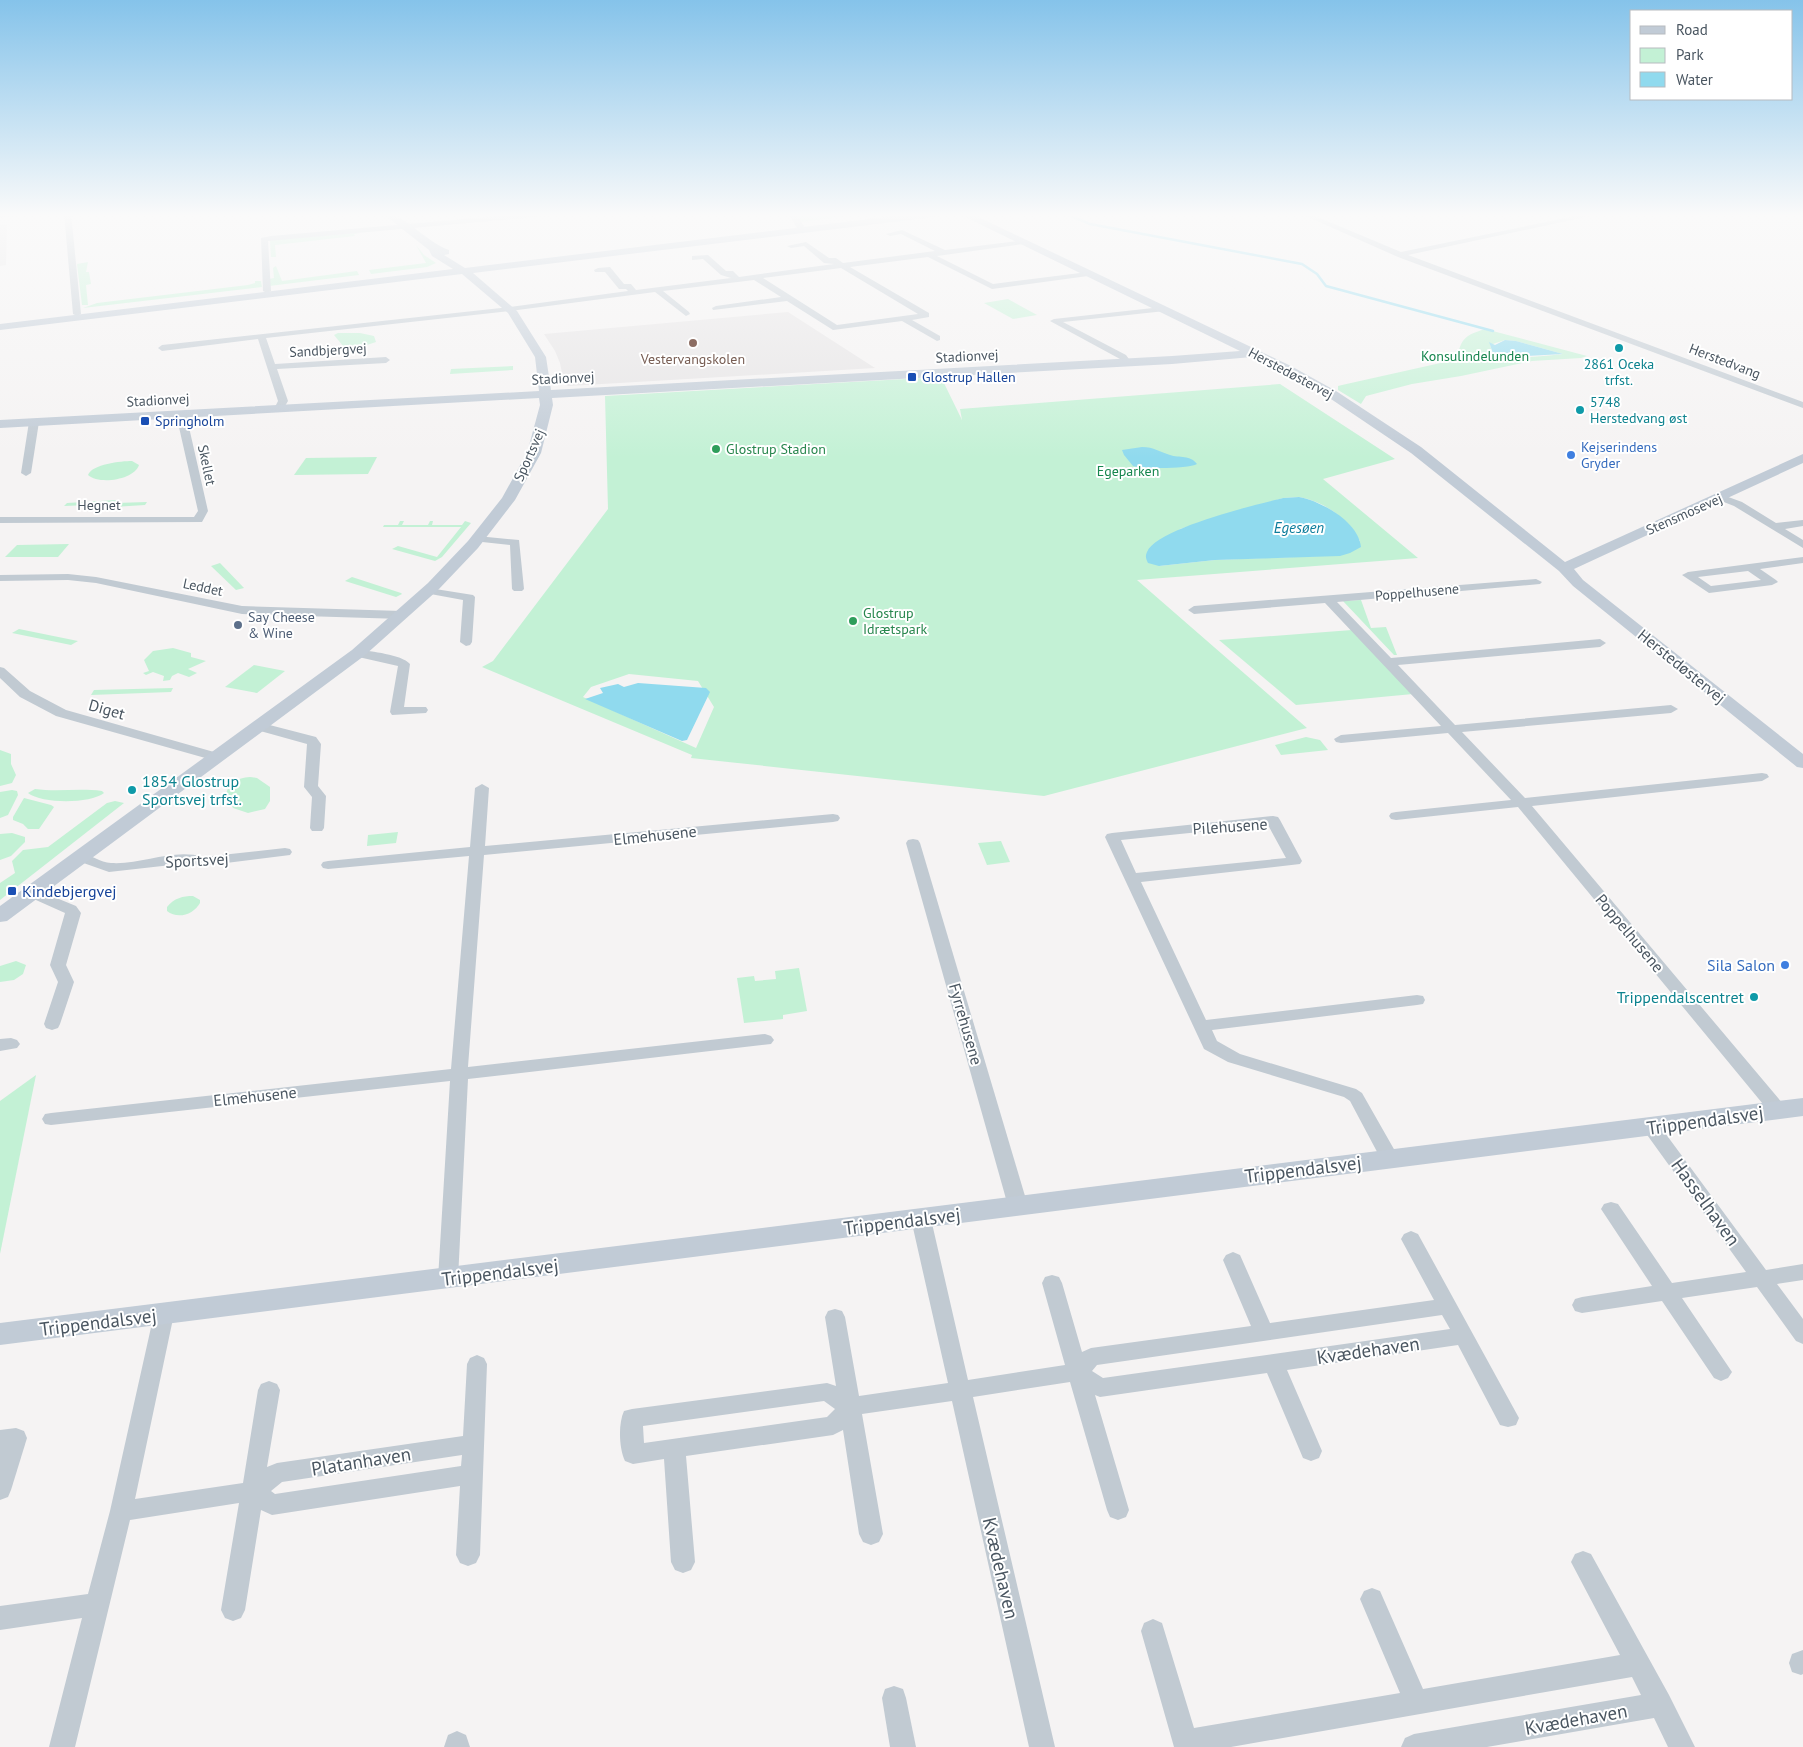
<svg xmlns="http://www.w3.org/2000/svg" width="1803" height="1747" font-family="'PT Sans',sans-serif">
	<style>
		.education { fill: #e6e4e5 }
		.green { fill: #c3f1d5; fill-rule: evenodd }
		.water { fill: #90daee }
		.lines { fill: none; stroke-linecap: round; stroke-linejoin: round }
		.stream { stroke: #90daee; stroke-width: 2.5 }
		.street { fill: #c1cad2; fill-rule: evenodd }
		.secondary { fill: #c1cbd6; fill-rule: evenodd }
		.education-dot { fill: #8d6e63; stroke: #fff; stroke-width: 2 }
		.culture-dot { fill: #0f9aa8; stroke: #fff; stroke-width: 2 }
		.transit-dot { fill: #1a4fb4; stroke: #fff; stroke-width: 2 }
		.leisure-dot { fill: #2e9e5b; stroke: #fff; stroke-width: 2 }
		.shop-dot { fill: #3f7fe0; stroke: #fff; stroke-width: 2 }
		.service-dot { fill: #5c6f8a; stroke: #fff; stroke-width: 2 }
		.labels { text-anchor: middle; dominant-baseline: central; stroke-width: 4; stroke-linejoin: round; paint-order: stroke }
		.far-street-label { font-size: 14px; fill: #4a5661; stroke: #fff }
		.far-park-label { font-size: 14px; fill: #17864f; stroke: #fff }
		.far-education-label { font-size: 14px; fill: #785e54; stroke: #fff }
		.far-culture-label { font-size: 14px; fill: #0d838f; stroke: #fff }
		.far-transit-label { font-size: 14px; fill: #164399; stroke: #fff; text-anchor: start }
		.far-shop-label { font-size: 14px; fill: #366cbe; stroke: #fff; text-anchor: start }
		.far-leisure-label { font-size: 14px; fill: #27864d; stroke: #fff; text-anchor: start }
		.far-service-label { font-size: 14px; fill: #4e5e75; stroke: #fff; text-anchor: start }
		.far-water-label { font-size: 15px; font-style: italic; fill: #0c7c9b; stroke: #fff }
		.street-label { font-size: 16px; fill: #4a5661; stroke: #fff }
		.culture-label { font-size: 16px; fill: #0d838f; stroke: #fff; text-anchor: start }
		.transit-label { font-size: 16px; fill: #164399; stroke: #fff; text-anchor: start }
		.shop-label { font-size: 16px; fill: #366cbe; stroke: #fff; text-anchor: end }
		.near-street-label { font-size: 19px; fill: #4a5661; stroke: #fff }
	</style>
	<rect width="100%" height="100%" fill="#f5f3f3"/>
	<g class="education">
		<path d="M7,224L6,265L0,266V225Z"/>
		<path d="M788,312L875,368L568,386L564,383L560,363L555,351L544,334Z"/>
	</g>
	<g class="green">
		<path d="M805,213L809,214L871,213L801,222L796,214Z"/>
		<path d="M356,233L359,234H354L355,236L275,245L276,257H271L270,240Z"/>
		<path d="M416,245L424,255L436,263L427,267L371,274L369,270L426,263Z"/>
		<path d="M88,262L86,272H89L91,284L86,285L88,305H82L77,264Z"/>
		<path d="M276,266L282,281L357,271L359,275L269,286V279L274,278L273,268Z"/>
		<path d="M255,281H261L262,287L83,308L97,303L248,285L255,283Z"/>
		<path d="M1008,299L1037,315L1013,319L984,303Z"/>
		<path d="M1485,329L1587,356L1581,358L1532,361L1461,376L1412,384L1366,396L1361,404L1338,390V386L1342,385L1454,360L1457,358C1461,338 1466,335 1485,329ZM1505,340L1516,341L1563,354C1558,355 1499,360 1495,359L1490,345Z"/>
		<path d="M338,333H360L374,336L376,342L367,345L343,346L334,335Z"/>
		<path d="M513,366V370L450,374L451,369Z"/>
		<path d="M941,377L962,420L960,409L1280,384L1395,459L1323,479L1418,558L1137,580L1307,728L1044,796L691,758L692,755L482,667L493,661L608,509L605,396ZM1299,497C1326,502 1346,518 1360,541L1320,556L1215,560L1159,566L1180,529L1283,498ZM629,674L698,681L714,707L696,748L583,697L591,687Z"/>
		<path d="M377,457L368,474L294,475L306,458Z"/>
		<path d="M132,461L139,465C134,480 99,485 88,475C92,464 121,461 132,461Z"/>
		<path d="M117,500L116,503L147,502L145,505L113,507L114,504L64,506L67,503Z"/>
		<path d="M400,521H404L402,525H428L430,521H433L432,525H462L465,521L471,523L442,557L435,561L392,549L398,546L437,557L461,527H383L384,525H398Z"/>
		<path d="M69,544L58,557H5L17,545Z"/>
		<path d="M220,563L244,588L236,590L211,566Z"/>
		<path d="M352,577L401,593L402,594L396,597L345,581Z"/>
		<path d="M1361,600L1371,628L1386,627L1397,655H1394L1343,601Z"/>
		<path d="M19,629L78,641L71,645L12,633Z"/>
		<path d="M1352,630L1413,694L1296,705L1219,640Z"/>
		<path d="M173,648L191,653V657L206,661L188,669L197,673L189,677L178,673L172,676L170,680L163,681L164,676L153,672L146,675L143,673L149,671L144,660L153,651Z"/>
		<path d="M254,665L285,671L257,693L225,687Z"/>
		<path d="M173,688L171,692L91,695L94,690Z"/>
		<path d="M1306,737L1320,740L1328,750L1281,755L1275,745Z"/>
		<path d="M0,750L11,754V764L16,775L12,783L0,786Z"/>
		<path d="M250,777L257,778L270,787V801L265,809L248,813L233,808L226,795C228,782 237,778 250,777Z"/>
		<path d="M35,789C57,792 80,788 102,791L104,793C90,804 42,804 28,793Z"/>
		<path d="M12,790L17,791L18,795L8,815L0,818V792Z"/>
		<path d="M24,798L51,805L54,807L39,829H28L23,824L13,820V817Z"/>
		<path d="M115,801L124,803L0,900V883L15,873L12,861L23,850L48,847L107,803Z"/>
		<path d="M398,832L396,843L367,846L368,835Z"/>
		<path d="M12,833L25,837V842L11,856L0,860V834Z"/>
		<path d="M1001,841L1010,862L987,865L978,843Z"/>
		<path d="M193,896L200,900V903C194,914 178,920 167,911V907C174,898 183,896 193,896Z"/>
		<path d="M16,961L26,965L23,974L14,980L0,982V966Z"/>
		<path d="M799,968L807,1011L783,1015V1019L744,1023L737,978L754,976L755,981L776,979L775,971Z"/>
		<path d="M36,1075L0,1254V1101Z"/>
	</g>
	<g class="water">
		<path d="M1505,340L1516,341L1563,354L1527,356L1502,361L1495,359L1489,342L1495,345Z"/>
		<path d="M1142,447C1154,447 1160,452 1170,455C1179,458 1191,455 1197,464C1189,469 1143,469 1133,466L1124,455L1122,450Z"/>
		<path d="M1299,497C1321,501 1359,522 1361,547L1350,553L1340,556L1215,560L1159,566L1148,563C1146,559 1145,556 1147,552C1157,528 1256,505 1283,498Z"/>
		<path d="M638,683L706,688L710,692L687,740L682,741L585,699L603,693L600,688L618,684L624,687Z"/>
	</g>
	<g class="lines">
		<path class="stream" d="M1064,213L1090,224L1302,264L1317,274L1326,286L1493,331"/>
		<g class="street">
			<path d="M64,213H71L81,314L77,316L73,314Z"/>
			<path d="M532,213H561L558,215L268,241L271,291L267,293L263,291L261,238L271,236Z"/>
			<path d="M788,213H795L804,226L803,228H797Z"/>
			<path d="M1299,213H1308L1401,252L1590,213H1604L1408,255L1803,402V408L1398,257Z"/>
			<path d="M902,230L945,250L1026,240L1027,242L1023,244L937,256L993,284L1088,272L1092,274L1088,276L992,289L928,257L850,267L929,313V317L912,320L940,336V340L937,341L902,321L833,330L787,301L713,310L712,308L716,306L781,297L754,280L663,291L689,312L690,314L686,316L655,292L510,311L266,338L275,364L386,357L390,360L386,363L277,369L288,401L282,411L279,412L274,409L278,401L258,339L162,351L158,348L162,345L510,307L628,291L626,289H619L605,272H595L594,270L598,268L610,267L624,284H631L636,290L731,278L721,275L703,259L692,260V256L708,255L726,271H733L739,277L834,264L824,263L804,246L791,248L787,246L806,242L829,258H836L843,263L935,251L901,234L890,236L886,234ZM841,268L918,314L837,325L763,278Z"/>
			<path d="M1162,307H1165V311L1063,322L1126,355L1131,362L1127,365L1120,359L1050,321L1054,319Z"/>
			<path d="M181,411L186,414L208,511L202,522L0,523V517H194L198,511L176,414Z"/>
			<path d="M34,419L39,422L31,473L26,476L21,473L29,422Z"/>
			<path d="M1720,494L1742,502L1776,523L1803,520V526L1785,529L1803,540V548L1734,506L1716,499L1715,497L1716,495Z"/>
			<path d="M477,536L519,540L524,589L522,591H514L512,589L510,545L473,541L472,539L473,537Z"/>
			<path d="M1803,557V563L1760,569L1776,580L1778,582L1772,585L1709,593L1682,575L1688,572ZM1748,571L1761,580L1711,586L1698,577Z"/>
			<path d="M68,574L96,577L242,606L402,611L408,615L402,619L242,614L96,583L68,580L0,581V575Z"/>
			<path d="M1536,579L1542,582L1540,584L1337,602L1391,658L1600,639L1606,643L1600,647L1398,665L1455,725L1671,705L1678,709L1671,713L1462,732L1525,798L1762,773L1767,774L1769,777L1762,781L1532,806L1784,1105L1787,1110L1784,1115L1778,1116L1772,1115L1518,807L1396,820L1391,819L1389,816L1391,813L1396,812L1511,800L1448,733L1341,743L1336,742L1334,739L1341,735L1441,726L1325,603L1194,614L1188,610L1194,606Z"/>
			<path d="M429,588L473,595L475,597L472,642L470,645L466,646L460,642L463,600L425,593L423,591Z"/>
			<path d="M358,649C371,652 401,654 410,664L404,707H426L428,710L426,713L392,715L390,712L398,666L354,656L352,653L354,650Z"/>
			<path d="M0,667L4,668L30,691L66,710L221,754L223,757L216,761L56,716L20,697L0,678Z"/>
			<path d="M258,722L316,737L321,744L318,786L326,796L324,828L322,831H312L310,828L312,797L304,787L307,744L253,729L251,726L253,723Z"/>
			<path d="M482,784L489,788L485,846L833,814L838,815L840,818L838,821L833,822L484,855L468,1067L765,1034L771,1036L774,1040L771,1044L468,1079L458,1279L455,1285L448,1287L441,1285L438,1279L450,1081L51,1125L45,1124L42,1119L45,1114L51,1113L451,1069L469,856L328,869L323,868L321,865L323,862L328,861L470,847L475,788Z"/>
			<path d="M1273,816L1278,817L1280,820L1302,861L1300,864L1141,882L1206,1020L1417,995L1423,996L1425,1000L1423,1004L1417,1005L1212,1030L1217,1041L1240,1054L1356,1089L1362,1093L1399,1158L1397,1163L1390,1165L1383,1163L1350,1101L1344,1097L1228,1062L1204,1049L1105,837L1107,834L1112,833ZM1268,825L1286,858L1136,873L1121,840Z"/>
			<path d="M913,839L918,840L920,843L1028,1206L1025,1211L1018,1213L1011,1211L1008,1206L906,843L908,840Z"/>
			<path d="M285,848L290,849L292,852L290,855L202,866L189,863L109,872L75,860L73,857L75,854C88,851 99,863 111,863C142,865 173,848 203,857Z"/>
			<path d="M32,888L76,906L81,913L66,965L74,982L60,1024L58,1028L52,1030L46,1028L44,1024L58,982L50,965L65,913L27,896L24,893L27,890Z"/>
			<path d="M11,1038L17,1040L20,1044L17,1048L0,1051V1039Z"/>
			<path d="M1651,1120L1657,1122L1766,1270L1803,1264V1280L1777,1284L1803,1319V1344L1796,1341L1757,1287L1682,1298L1732,1372L1728,1378L1721,1381L1714,1378L1662,1301L1582,1313L1575,1311L1572,1305L1575,1299L1582,1297L1652,1286L1601,1209L1604,1204L1611,1202L1618,1204L1672,1283L1746,1272L1645,1132L1642,1127L1645,1122Z"/>
			<path d="M921,1212L928,1214L931,1219L968,1380L1065,1365L1042,1283L1045,1277L1052,1275L1059,1277L1062,1283L1082,1352L1091,1348L1251,1326L1223,1260L1226,1255L1233,1252L1240,1255L1270,1323L1434,1300L1401,1239L1404,1234L1411,1231L1418,1234L1519,1418L1516,1425L1508,1427L1500,1425L1458,1345L1287,1370L1322,1451L1319,1458L1311,1461L1303,1458L1267,1373L1100,1397L1095,1395L1129,1510L1126,1517L1118,1520L1110,1517L1107,1510L1070,1382L973,1397L1055,1747H1029L952,1401L862,1414L883,1534L879,1542L871,1545L863,1542L859,1534L843,1430L833,1435L686,1456L695,1562L691,1570L683,1573L675,1570L671,1562L664,1459L633,1464L625,1461C619,1448 618,1424 624,1411L632,1409L827,1383L836,1386L825,1317L828,1311L835,1309L842,1311L845,1317L859,1396L948,1383L911,1219L914,1214ZM1442,1315L1450,1329L1103,1378L1092,1371L1097,1365ZM824,1401L835,1409L827,1417L644,1443L643,1426Z"/>
			<path d="M164,1306L171,1308L174,1314L135,1499L243,1483L258,1390L261,1384L269,1381L277,1384L280,1390L267,1467L277,1463L463,1436L467,1364L470,1358L477,1355L484,1358L487,1364L480,1555L476,1563L468,1566L460,1563L456,1555L460,1486L272,1515L261,1510L245,1610L241,1618L233,1621L225,1618L221,1610L239,1503L130,1520L75,1747H49L82,1618L0,1630V1606L88,1594L110,1511L154,1314L157,1308ZM462,1455L461,1466L275,1494L271,1491L282,1482Z"/>
			<path d="M16,1428L24,1431L27,1438L11,1490L8,1497L0,1500V1430Z"/>
			<path d="M1583,1551L1591,1554L1669,1695L1695,1747H1668L1654,1718L1487,1747H1401L1405,1738L1414,1734L1641,1695L1632,1677L1231,1747H1174L1141,1631L1144,1623L1153,1619L1162,1623L1194,1728L1400,1693L1360,1599L1364,1591L1372,1588L1380,1591L1423,1689L1620,1655L1571,1562L1575,1554Z"/>
			<path d="M1803,1650V1674L1801,1675L1792,1672L1789,1663L1792,1654Z"/>
			<path d="M894,1686L903,1689L906,1698L916,1747H890L882,1698L885,1689Z"/>
			<path d="M457,1731L466,1735L470,1747H444L448,1735Z"/>
		</g>
		<g class="secondary">
			<path d="M0,213H21L16,216L0,218Z"/>
			<path d="M382,213C405,213 425,242 449,250V254L444,255L465,268L918,213H947L942,216L473,273L517,311L546,357L551,390L1172,356L1240,351L957,213H970L1291,366L1336,391L1421,447L1565,562L1803,454V463L1574,569L1583,580L1803,754V768L1797,767L1573,586L1559,571L1411,453L1328,397L1283,372L1252,357L1172,364L552,398L553,405L541,453L515,500L478,548L439,589L364,656L7,921L0,922V906L352,650L428,583L468,541L502,498L527,453L540,405L539,398L0,428V420L539,391L535,357L508,313L462,274L0,330V324L453,269L432,256L429,250Z"/>
			<path d="M1803,1098V1116L0,1345V1323Z"/>
		</g>
	</g>
	<linearGradient id="sky" x2="0" y2="1"><stop stop-color="#85c3ea"/><stop offset="0.47" stop-color="#fafafa"/><stop offset="1" stop-color="#fafafa" stop-opacity="0"/></linearGradient>
	<rect width="1803" height="458" fill="url(#sky)"/>
	<circle class="education-dot" cx="693" cy="343" r="5"/>
	<g class="culture-dot">
		<circle cx="1619" cy="348" r="5"/>
		<circle cx="1580" cy="410" r="5"/>
		<circle cx="132" cy="790" r="5"/>
		<circle cx="1754" cy="997" r="5"/>
	</g>
	<g class="transit-dot">
		<rect x="907" y="372" width="10" height="10" rx="2.5"/>
		<rect x="140" y="416" width="10" height="10" rx="2.5"/>
		<rect x="7" y="886" width="10" height="10" rx="2.5"/>
	</g>
	<g class="leisure-dot">
		<circle cx="716" cy="449" r="5"/>
		<circle cx="853" cy="621" r="5"/>
	</g>
	<g class="shop-dot">
		<circle cx="1571" cy="455" r="5"/>
		<circle cx="1785" cy="965" r="5"/>
	</g>
	<circle class="service-dot" cx="238" cy="625" r="5"/>
	<g class="labels">
		<g class="far-street-label">
			<text transform="translate(328 350) rotate(-3)">Sandbjergvej</text>
			<text transform="translate(967 356) rotate(-3)">Stadionvej</text>
			<text transform="translate(1725 361) rotate(21)">Herstedvang</text>
			<text transform="translate(1291 373) rotate(28)">Herstedøstervej</text>
			<text transform="translate(563 378) rotate(-3)">Stadionvej</text>
			<text transform="translate(158 400) rotate(-3)">Stadionvej</text>
			<text transform="translate(529 455) rotate(-66)">Sportsvej</text>
			<text transform="translate(207 465) rotate(78)">Skellet</text>
			<text x="99" y="505">Hegnet</text>
			<text transform="translate(1684 514) rotate(-24)">Stensmosevej</text>
			<text transform="translate(203 587) rotate(12)">Leddet</text>
			<text transform="translate(1417 592) rotate(-5)">Poppelhusene</text>
		</g>
		<g class="far-park-label">
			<text x="1475" y="356">Konsulindelunden</text>
			<text x="1128" y="471">Egeparken</text>
		</g>
		<g class="far-education-label">
			<text x="693" y="359">Vestervangskolen</text>
		</g>
		<g class="far-culture-label">
			<text x="1619" y="364">2861 Oceka<tspan x="1619" dy="16">trfst.</tspan></text>
			<text x="1590" y="402" text-anchor="start">5748<tspan x="1590" dy="16">Herstedvang øst</tspan></text>
		</g>
		<g class="far-transit-label">
			<text x="922" y="377">Glostrup Hallen</text>
			<text x="155" y="421">Springholm</text>
		</g>
		<g class="far-shop-label">
			<text x="1581" y="447">Kejserindens<tspan x="1581" dy="16">Gryder</tspan></text>
		</g>
		<g class="far-leisure-label">
			<text x="726" y="449">Glostrup Stadion</text>
			<text x="863" y="613">Glostrup<tspan x="863" dy="16">Idrætspark</tspan></text>
		</g>
		<g class="far-service-label">
			<text x="248" y="617">Say Cheese<tspan x="248" dy="16">&amp; Wine</tspan></text>
		</g>
		<g class="far-water-label">
			<text x="1299" y="527">Egesøen</text>
		</g>
		<g class="street-label">
			<text transform="translate(1682 666) rotate(39)">Herstedøstervej</text>
			<text transform="translate(107 709) rotate(16)">Diget</text>
			<text transform="translate(1230 826) rotate(-4)">Pilehusene</text>
			<text transform="translate(655 835) rotate(-6)">Elmehusene</text>
			<text transform="translate(197 860) rotate(-3)">Sportsvej</text>
			<text transform="translate(1630 933) rotate(50)">Poppelhusene</text>
			<text transform="translate(966 1024) rotate(74)">Fyrrehusene</text>
			<text transform="translate(255 1096) rotate(-6)">Elmehusene</text>
		</g>
		<g class="culture-label">
			<text x="142" y="781">1854 Glostrup<tspan x="142" dy="18">Sportsvej trfst.</tspan></text>
			<text x="1744" y="997" text-anchor="end">Trippendalscentret</text>
		</g>
		<g class="transit-label">
			<text x="22" y="891">Kindebjergvej</text>
		</g>
		<g class="shop-label">
			<text x="1775" y="965">Sila Salon</text>
		</g>
		<g class="near-street-label">
			<text transform="translate(1705 1120) rotate(-8)">Trippendalsvej</text>
			<text transform="translate(1303 1169) rotate(-7)">Trippendalsvej</text>
			<text transform="translate(1706 1202) rotate(54)">Hasselhaven</text>
			<text transform="translate(902 1221) rotate(-7)">Trippendalsvej</text>
			<text transform="translate(500 1272) rotate(-7)">Trippendalsvej</text>
			<text transform="translate(98 1322) rotate(-7)">Trippendalsvej</text>
			<text transform="translate(1368 1350) rotate(-8)">Kvædehaven</text>
			<text transform="translate(361 1461) rotate(-9)">Platanhaven</text>
			<text transform="translate(1001 1568) rotate(77)">Kvædehaven</text>
			<text transform="translate(1576 1719) rotate(-10)">Kvædehaven</text>
		</g>
	</g>
	<rect x="1630" y="10" width="162" height="90" fill="#ffffff" stroke="#b7bbc0"/>
	<rect x="1640" y="26" width="25" height="8" fill="#c1cbd6" stroke="#b7bbc0"/>
	<text x="1676" y="35" font-size="15" fill="#4a5661">Road</text>
	<rect x="1640" y="48" width="25" height="15" fill="#c3f1d5" stroke="#b7bbc0"/>
	<text x="1676" y="60" font-size="15" fill="#4a5661">Park</text>
	<rect x="1640" y="72" width="25" height="15" fill="#90daee" stroke="#b7bbc0"/>
	<text x="1676" y="85" font-size="15" fill="#4a5661">Water</text>
</svg>
